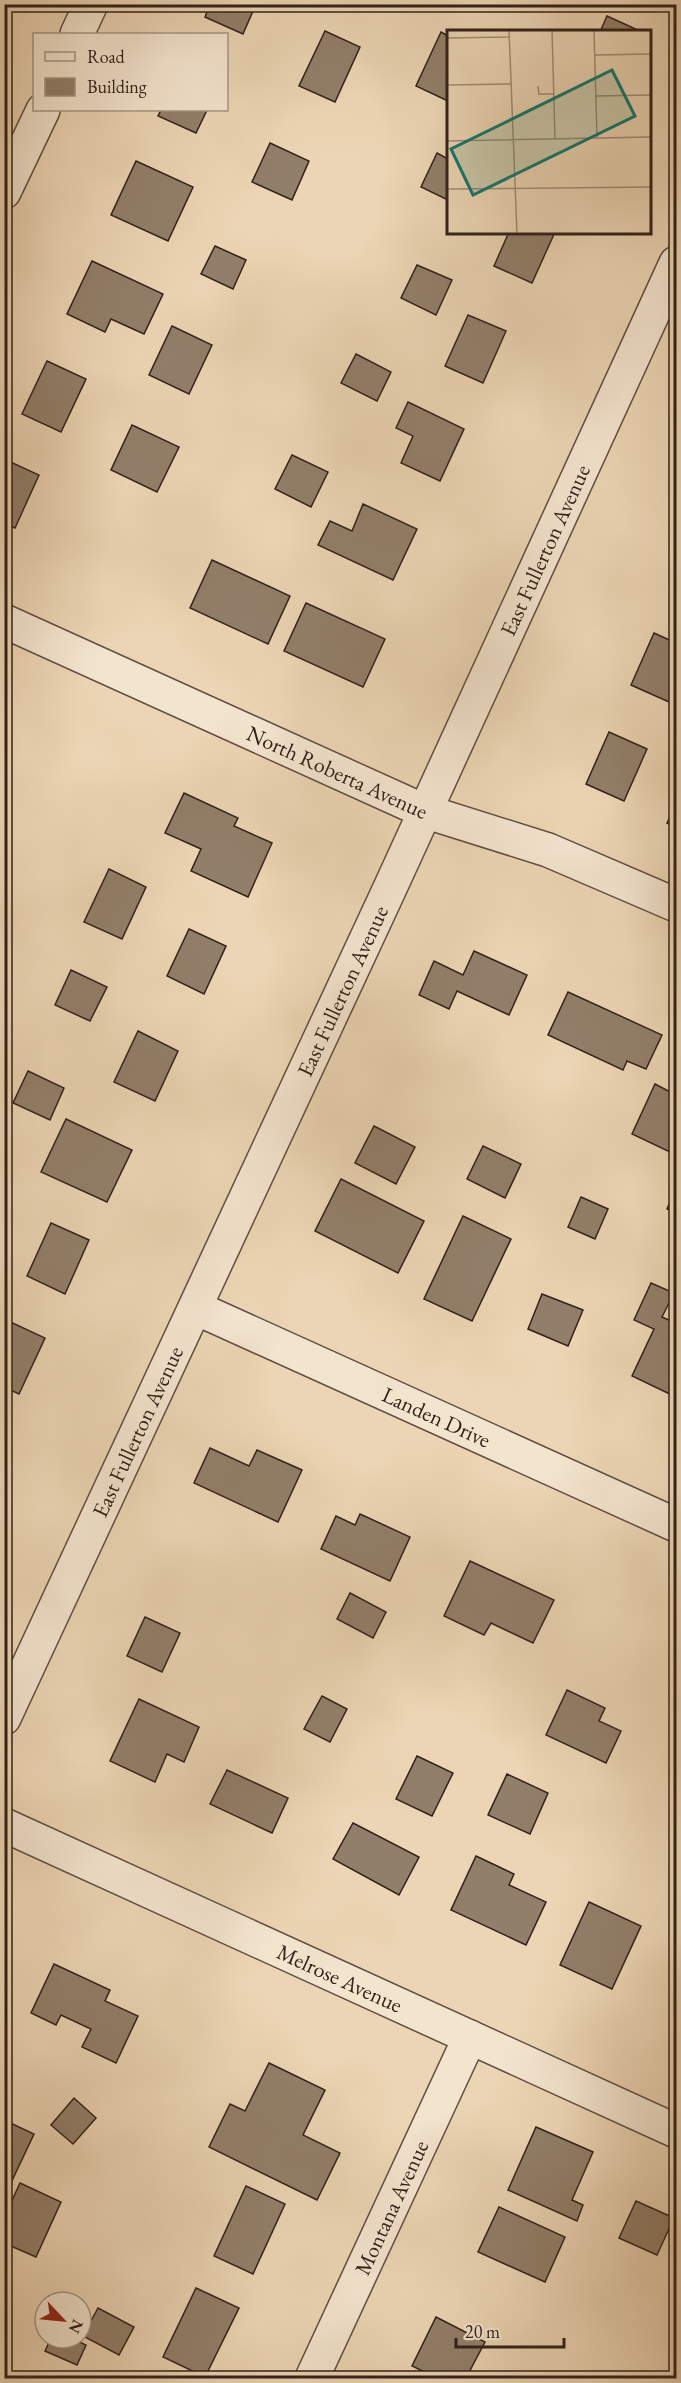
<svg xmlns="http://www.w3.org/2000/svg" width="681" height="2383" font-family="'EB Garamond',serif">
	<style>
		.building { fill: #927f6a; stroke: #31211a; stroke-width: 1.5 }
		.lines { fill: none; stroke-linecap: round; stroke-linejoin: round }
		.minor-casing { stroke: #604e40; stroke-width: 36 }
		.minor { stroke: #f3e4ce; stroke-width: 33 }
		.labels { text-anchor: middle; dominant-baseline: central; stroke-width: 4.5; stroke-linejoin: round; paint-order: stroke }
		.street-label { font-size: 22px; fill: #31211a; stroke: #f3e4ce }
		.inset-road { fill: none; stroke: #a18d76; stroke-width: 1.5 }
		.view { fill: #0f766e; fill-opacity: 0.15; stroke: #0f766e; stroke-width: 3 }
		.inset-edge { fill: none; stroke: #31211a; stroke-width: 3 }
	</style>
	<rect width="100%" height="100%" fill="#ecd5b4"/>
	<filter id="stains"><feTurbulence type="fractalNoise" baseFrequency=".00333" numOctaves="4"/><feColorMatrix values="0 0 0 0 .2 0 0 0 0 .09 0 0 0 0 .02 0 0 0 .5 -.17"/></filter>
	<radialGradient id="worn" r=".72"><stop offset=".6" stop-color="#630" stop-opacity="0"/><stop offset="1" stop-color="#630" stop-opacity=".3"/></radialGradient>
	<g class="building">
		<path d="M210,4H256L243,34L205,17Z"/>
		<path d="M607,16L642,32H600Z"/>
		<path d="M325,31L360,47L335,102L299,86Z"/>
		<path d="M441,32L448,36V101L416,86Z"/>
		<path d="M161,110H207L196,133L158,116Z"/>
		<path d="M270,143L309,161L292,200L252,182Z"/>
		<path d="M437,153L448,159V200L421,187Z"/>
		<path d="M136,161L193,187L168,241L111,215Z"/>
		<path d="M509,232H555L532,283L494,266Z"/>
		<path d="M215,246L246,260L233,289L201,274Z"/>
		<path d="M92,261L163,294L144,334L111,319L105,332L67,314Z"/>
		<path d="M417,265L452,280L436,315L401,298Z"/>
		<path d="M468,315L506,331L483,383L445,366Z"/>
		<path d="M172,326L212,345L189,394L149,375Z"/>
		<path d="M356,354L391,372L377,401L341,383Z"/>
		<path d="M47,361L86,379L61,432L22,414Z"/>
		<path d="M408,402L464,429L440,481L401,463L413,436L396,428Z"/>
		<path d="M132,425L179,447L157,492L111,470Z"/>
		<path d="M292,455L328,472L311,507L275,489Z"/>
		<path d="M4,459L39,475L15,528L4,523Z"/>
		<path d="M363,504L417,529L393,580L318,545L330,521L352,531Z"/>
		<path d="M212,560L290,596L268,644L190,608Z"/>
		<path d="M306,603L385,639L363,687L284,651Z"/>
		<path d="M654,633L676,643V685L669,702L631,685Z"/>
		<path d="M609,732L647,749L624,801L586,784Z"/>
		<path d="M184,793L238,818L234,826L272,843L248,897L191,871L201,849L165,833Z"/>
		<path d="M676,803V827L667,823Z"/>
		<path d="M109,869L146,887L122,939L84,922Z"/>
		<path d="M189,929L226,946L204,994L167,976Z"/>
		<path d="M474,951L527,975L509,1015L457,991L449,1009L419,995L434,961L463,975Z"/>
		<path d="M71,970L107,987L90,1021L55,1005Z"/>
		<path d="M568,992L662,1035L646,1069L627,1061L623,1070L548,1035Z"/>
		<path d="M138,1031L178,1051L155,1101L114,1082Z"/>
		<path d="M28,1071L64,1088L50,1120L13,1103Z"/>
		<path d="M655,1084L676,1095V1143L672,1153L632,1134Z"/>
		<path d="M66,1119L132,1150L107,1202L41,1172Z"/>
		<path d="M374,1126L415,1147L396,1184L355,1163Z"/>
		<path d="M483,1146L521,1164L505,1198L467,1179Z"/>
		<path d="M341,1179L424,1221L398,1273L315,1231Z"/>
		<path d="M676,1188V1214L667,1209Z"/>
		<path d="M581,1197L608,1209L595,1239L568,1227Z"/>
		<path d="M463,1216L511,1239L472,1321L424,1299Z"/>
		<path d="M51,1223L89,1240L65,1294L27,1276Z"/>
		<path d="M651,1283L674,1293L662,1317L676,1323V1397L632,1376L654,1329L634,1320Z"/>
		<path d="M542,1294L583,1310L568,1346L528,1329Z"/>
		<path d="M4,1319L45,1338L19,1394L4,1387Z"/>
		<path d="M210,1448L249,1466L257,1450L302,1470L278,1522L194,1483Z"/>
		<path d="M360,1514L410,1537L390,1581L321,1549L336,1516L355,1525Z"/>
		<path d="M470,1561L554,1600L533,1643L491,1623L484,1635L444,1616Z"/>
		<path d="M350,1593L386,1612L373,1638L337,1619Z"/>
		<path d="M145,1617L180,1633L162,1672L127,1656Z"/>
		<path d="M567,1690L605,1708L599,1721L621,1731L606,1763L546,1735Z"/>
		<path d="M322,1696L347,1709L330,1742L304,1729Z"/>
		<path d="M139,1699L199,1727L184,1762L167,1754L155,1782L110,1761Z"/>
		<path d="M417,1756L453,1773L432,1816L396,1799Z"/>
		<path d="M227,1770L288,1798L272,1833L210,1804Z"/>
		<path d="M507,1774L548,1793L530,1834L488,1815Z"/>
		<path d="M353,1823L419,1857L399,1895L333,1859Z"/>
		<path d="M476,1856L514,1874L509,1885L546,1902L526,1945L451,1910Z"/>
		<path d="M589,1902L641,1926L612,1989L560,1965Z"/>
		<path d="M54,1964L110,1990L105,2001L138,2016L116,2063L82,2047L91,2029L61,2015L56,2025L31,2013Z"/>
		<path d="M269,2063L325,2090L303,2135L340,2153L317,2200L209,2147L230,2104L245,2111Z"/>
		<path d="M74,2098L96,2118L73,2144L51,2125Z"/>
		<path d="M4,2120L34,2134L9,2187L4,2185Z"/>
		<path d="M536,2127L593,2152L572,2200L583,2205L577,2221L508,2190Z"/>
		<path d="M20,2183L61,2202L36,2257L4,2243V2218Z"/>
		<path d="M246,2186L285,2204L253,2274L214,2256Z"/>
		<path d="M636,2201L674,2218L657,2255L619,2238Z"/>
		<path d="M499,2207L565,2237L545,2282L478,2252Z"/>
		<path d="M196,2288L239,2308L205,2377L163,2357Z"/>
		<path d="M98,2308L134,2327L119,2355L83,2336Z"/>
		<path d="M436,2317L485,2342L466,2378H437L412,2366Z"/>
		<path d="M51,2338H71L86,2345L77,2365L45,2351Z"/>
	</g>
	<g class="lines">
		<g class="minor-casing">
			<g id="minor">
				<path d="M77,34L91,4"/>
				<path d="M4,192L43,110"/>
				<path id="s1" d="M4,621L424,811L548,850L676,905"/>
				<path id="s2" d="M196,1308L676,1525"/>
				<path id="s3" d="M4,1718L390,888L676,263"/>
				<path id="s4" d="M4,1825L676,2131"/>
				<path id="s5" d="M312,2378L470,2037"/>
			</g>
		</g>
		<use href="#minor" class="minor"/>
	</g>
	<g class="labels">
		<g class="street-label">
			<text stroke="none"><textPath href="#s3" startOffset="1287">East Fullerton Avenue</textPath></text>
			<text stroke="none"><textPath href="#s1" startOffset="366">North Roberta Avenue</textPath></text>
			<text stroke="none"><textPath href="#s3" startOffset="802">East Fullerton Avenue</textPath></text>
			<text stroke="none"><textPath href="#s2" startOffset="264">Landen Drive</textPath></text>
			<text stroke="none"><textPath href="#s3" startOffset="316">East Fullerton Avenue</textPath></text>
			<text stroke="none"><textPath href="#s4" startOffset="369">Melrose Avenue</textPath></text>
			<text stroke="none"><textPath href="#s5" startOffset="188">Montana Avenue</textPath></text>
		</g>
	</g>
	<g transform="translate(447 30)">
		<rect width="204" height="204" fill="#ecd5b4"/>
		<path class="inset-road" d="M62,0L70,204M105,0L108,108M147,0L150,108M0,8L63,7M148,25L204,24M0,55L64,54M91,56L92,64H107M149,66L204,65M0,111L204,107M0,159L204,157M106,204H196"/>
		<path class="view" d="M165,40L188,86L26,165L4,119Z"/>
		<rect width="204" height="204" class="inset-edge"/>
	</g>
	<rect width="681" height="2383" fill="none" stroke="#ecd5b4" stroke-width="24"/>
	<rect x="6" y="6" width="669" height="2371" fill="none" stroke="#31211a" stroke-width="3"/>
	<rect x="12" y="12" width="657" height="2359" fill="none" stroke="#31211a" stroke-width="1.5"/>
	<rect x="33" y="33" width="195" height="78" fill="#f3e4ce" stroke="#a59686" stroke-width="1.5"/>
	<rect x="45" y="52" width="30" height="9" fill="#f3e4ce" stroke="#a59686" stroke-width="1.5"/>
	<text x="87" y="63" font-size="18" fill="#31211a">Road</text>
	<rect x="45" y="78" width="30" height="18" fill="#927f6a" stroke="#a59686" stroke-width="1.5"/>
	<text x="87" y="93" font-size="18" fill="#31211a">Building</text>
	<g transform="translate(63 2320) rotate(116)"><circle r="28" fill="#f3e4ce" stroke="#a59686" stroke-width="1.5"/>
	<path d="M0-4.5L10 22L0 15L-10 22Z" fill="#8f2418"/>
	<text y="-9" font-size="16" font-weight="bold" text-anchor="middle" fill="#31211a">N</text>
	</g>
	<path d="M456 2338v9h108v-9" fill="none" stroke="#31211a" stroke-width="3"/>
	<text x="465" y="2338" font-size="18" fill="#31211a" stroke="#f3e4ce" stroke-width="4.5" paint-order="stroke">20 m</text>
	<rect width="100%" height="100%" filter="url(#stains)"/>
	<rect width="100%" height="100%" fill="url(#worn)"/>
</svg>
